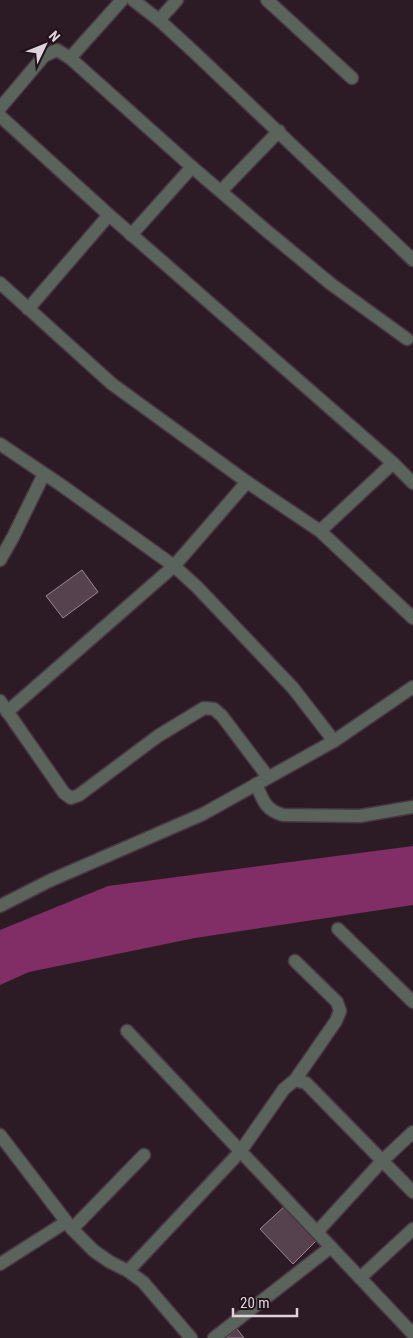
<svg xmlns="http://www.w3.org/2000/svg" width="413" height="1338" font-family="'Roboto Condensed',sans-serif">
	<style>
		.water { fill: #802e65 }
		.building { fill: #56424e; stroke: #9b8692 }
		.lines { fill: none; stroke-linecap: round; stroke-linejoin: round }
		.minor-casing { stroke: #493842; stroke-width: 15 }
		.minor { stroke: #5b635d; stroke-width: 12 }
	</style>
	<rect width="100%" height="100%" fill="#2c1b25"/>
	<path class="water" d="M413,846V905L195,938L29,972L0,985V930L108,886Z"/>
	<g class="building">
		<path d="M82,570L98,592L63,618L46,596Z"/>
		<path d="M286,1205L318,1239L293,1264L260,1229Z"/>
		<path d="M237,1329L244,1338H226Z"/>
	</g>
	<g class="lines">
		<g class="minor-casing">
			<g id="minor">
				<path d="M133,0L159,20L194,52L413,260"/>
				<path d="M267,0L352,78"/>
				<path d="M159,20L177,0"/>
				<path d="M70,58L122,0"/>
				<path d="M0,108L44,56L57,50L70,58L192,167L268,232L331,284L407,339"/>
				<path d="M0,116L109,215L393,463L413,483"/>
				<path d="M221,191L279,131"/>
				<path d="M131,235L192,167"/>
				<path d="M0,283L112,384L247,482L320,531L413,618"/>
				<path d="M28,309L109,215"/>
				<path d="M0,444L61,485L174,566L197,587L293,688L334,741"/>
				<path d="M320,531L393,463"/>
				<path d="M0,560L13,537L44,474"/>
				<path d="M0,701L64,793L71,798L79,795L158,736L204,708L214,709L222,716L268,777"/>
				<path d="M7,712L174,566L247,482"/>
				<path d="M256,784C263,800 265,810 283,815L360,816L413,807"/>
				<path d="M0,906L49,881L203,814L334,741L413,687"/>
				<path d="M338,929L413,1002"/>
				<path d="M127,1031L413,1334"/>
				<path d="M295,1080L336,1021L340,1011L337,1002L295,961"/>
				<path d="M0,1135L72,1229L94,1251L110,1262L128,1271L143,1282L191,1338"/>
				<path d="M72,1229L144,1155"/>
				<path d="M317,1232L382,1161L413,1132"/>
				<path d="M0,1264L66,1222"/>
				<path d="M128,1271L240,1152L284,1089L295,1080L306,1083L413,1192"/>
				<path d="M360,1278L413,1229"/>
				<path d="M214,1338L331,1247"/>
			</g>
		</g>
		<use href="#minor" class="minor"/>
	</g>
	<g transform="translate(45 45) rotate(47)" stroke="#22121c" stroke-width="4" paint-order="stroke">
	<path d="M0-4L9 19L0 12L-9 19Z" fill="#dfd3d9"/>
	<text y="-8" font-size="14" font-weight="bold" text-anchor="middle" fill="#dfd3d9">N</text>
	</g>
	<path d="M233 1308v8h64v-8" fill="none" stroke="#dfd3d9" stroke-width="2.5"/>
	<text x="240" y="1308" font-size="15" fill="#dfd3d9" stroke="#22121c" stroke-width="4" paint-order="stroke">20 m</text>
</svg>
